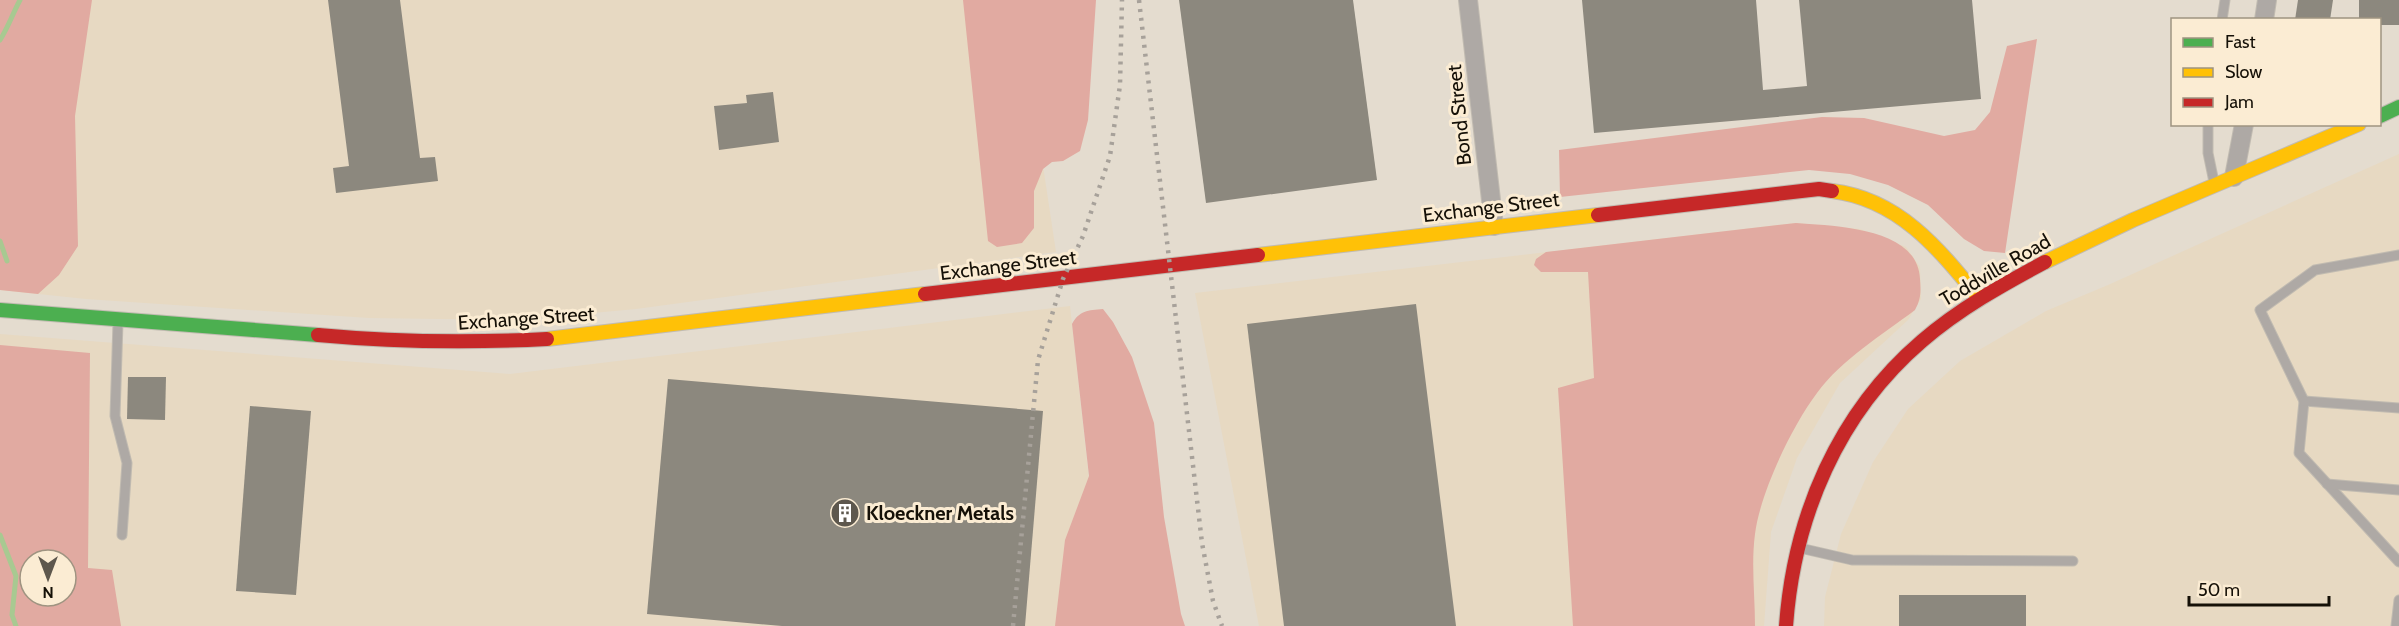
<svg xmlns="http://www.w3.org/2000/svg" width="2399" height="626" font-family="Cabin,sans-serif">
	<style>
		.built { fill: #e7d9c2; fill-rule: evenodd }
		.forest { fill: #e1aaa1; fill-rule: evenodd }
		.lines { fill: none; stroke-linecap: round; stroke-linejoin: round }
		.stream { stroke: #a8c991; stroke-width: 5 }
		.building { fill: #8c887e }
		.lane-casing { stroke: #c1bbb1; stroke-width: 11 }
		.street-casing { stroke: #c1bbb1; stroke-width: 20 }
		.fast-casing { stroke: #c1bbb1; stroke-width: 16 }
		.slow-casing { stroke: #c1bbb1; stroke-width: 16 }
		.jam-casing { stroke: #c1bbb1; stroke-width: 16 }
		.lane { stroke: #aea9a5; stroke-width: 9 }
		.street { stroke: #aea9a5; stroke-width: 18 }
		.fast { stroke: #4caf50; stroke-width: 14 }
		.slow { stroke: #ffc107; stroke-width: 14 }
		.jam { stroke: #c62828; stroke-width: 14 }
		.rail { stroke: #a7a19a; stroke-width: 4.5; stroke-dasharray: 3 6; stroke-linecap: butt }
		.labels { text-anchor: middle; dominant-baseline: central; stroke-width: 6; stroke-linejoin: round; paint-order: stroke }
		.street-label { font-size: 20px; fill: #151007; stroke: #fbecd3 }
		.poi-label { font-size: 20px; font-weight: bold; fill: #151007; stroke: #fbecd3; text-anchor: start }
	</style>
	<rect width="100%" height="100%" fill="#e4dccf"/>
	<g class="built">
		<path d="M0,0H1018L1056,252L636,309L517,320L369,318L86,299L0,290Z"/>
		<path d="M2399,154V626H1824L1825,597L1841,534L1873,462L1908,409L1960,361L2046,311L2108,285Z"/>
		<path d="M1796,223L1860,229L1906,247L1920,267L1921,299L1908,320L1840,383L1797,458L1771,532L1764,626H1259L1195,293Z"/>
		<path d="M1070,306L1105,626H0V334L510,374ZM30,560H66V596H30Z"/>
	</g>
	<g class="forest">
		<path d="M0,0H92L75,116L78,246L59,275L38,294L0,290Z"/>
		<path d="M963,0H1096L1088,120L1080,151L1063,161L1052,162L1043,169L1034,191V228L1022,243L997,247L988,241Z"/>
		<path d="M2037,39L2005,253L1984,251L1964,239L1928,205L1888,185L1850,174L1809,170L1560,197L1559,150L1822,117L1864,118L1944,136L1975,130L1990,112L2007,46Z"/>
		<path d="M1796,223C1834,226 1918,227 1920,279C1921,292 1921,299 1915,310C1882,335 1842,359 1817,393C1792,426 1760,493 1755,534C1751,564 1755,596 1755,626H1573L1558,388L1594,378L1588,272H1541L1534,265L1536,259L1546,252Z"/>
		<path d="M1103,309L1113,322L1132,357L1154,423L1164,517L1181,614L1185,626H1055L1065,540L1089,476L1072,324C1079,311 1088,310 1103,309Z"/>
		<path d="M0,345L90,353L88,568L112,570L121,626H0ZM30,560H66V596H30Z"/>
	</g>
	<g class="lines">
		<g class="stream">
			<path d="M0,40C9,26 12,15 20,0"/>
			<path d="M0,241L7,261"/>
			<path d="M0,535L16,576L12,615L16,626"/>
		</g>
	</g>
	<g class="building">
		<path d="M328,0H400L420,158L435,157L438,181L336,193L333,168L349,166Z"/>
		<path d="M1179,0H1353L1377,180L1206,203Z"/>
		<path d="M1582,0H1756L1763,90L1807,86L1799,0H1972L1981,99L1594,133Z"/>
		<path d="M2298,0H2333L2330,20H2295Z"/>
		<path d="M2359,0H2399V25H2379V20H2359Z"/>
		<path d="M773,92L779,142L719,150L714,106L747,103L746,95Z"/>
		<path d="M1416,304L1456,626H1284L1247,324Z"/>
		<path d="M128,377H166L165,420L127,419Z"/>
		<path d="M668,379L1043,411L1025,626H782L647,614Z"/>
		<path d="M250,406L311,411L296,595L236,591Z"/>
		<rect x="1899" y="595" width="127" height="31"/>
	</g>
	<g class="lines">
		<g class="lane-casing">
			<g id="lane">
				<path d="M2222,20L2225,0"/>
				<path d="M2208,124V153L2214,182"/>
				<path d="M2399,255L2315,270L2260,310L2304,401L2299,453L2399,562"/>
				<path d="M118,322L115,416L127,463L122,535"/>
				<path d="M2304,401L2399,408"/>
				<path d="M2327,484L2399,490"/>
				<path d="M1800,548L1852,560L2073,561"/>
				<path d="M2396,626L2399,600"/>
			</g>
		</g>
		<g class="street-casing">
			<g id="street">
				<path d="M1468,0L1494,226"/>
				<path d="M2264,20L2267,0"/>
				<path d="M2234,177L2244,124"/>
			</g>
		</g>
		<g class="fast-casing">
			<g id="fast">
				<path d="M2380,116L2399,107"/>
				<path d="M0,310L318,335"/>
			</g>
		</g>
		<g class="slow-casing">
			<g id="slow">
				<path d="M1832,191C1899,199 1939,249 1979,298"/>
				<path d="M1258,255L1598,215"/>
				<path d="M2045,262L2133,220L2359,124"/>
				<path d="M547,339L925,294"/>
			</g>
		</g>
		<g class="jam-casing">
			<g id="jam">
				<path d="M1598,215L1819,189L1832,191"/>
				<path d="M925,294L1258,255"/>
				<path d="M318,335C394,342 470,343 547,339"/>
				<path d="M1786,626C1794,516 1838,413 1922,341C1959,309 2002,285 2045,262"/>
			</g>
		</g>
		<use href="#lane" class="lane"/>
		<use href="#street" class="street"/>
		<use href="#fast" class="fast"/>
		<use href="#slow" class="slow"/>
		<use href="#jam" class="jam"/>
		<g class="rail">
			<path d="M1139,0L1202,543L1213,601L1222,626"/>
			<path d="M1013,626L1038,360L1063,279L1083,236L1110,156L1120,85L1122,0"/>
		</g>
	</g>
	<defs>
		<g id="building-disc" transform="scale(1.5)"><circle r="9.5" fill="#5d574d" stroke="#fbecd3"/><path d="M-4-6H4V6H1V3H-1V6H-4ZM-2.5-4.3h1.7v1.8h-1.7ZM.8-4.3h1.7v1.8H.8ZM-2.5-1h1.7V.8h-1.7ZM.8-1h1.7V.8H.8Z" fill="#fff"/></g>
	</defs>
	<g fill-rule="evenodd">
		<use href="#building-disc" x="845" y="513"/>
	</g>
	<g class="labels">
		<g class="street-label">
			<text transform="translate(1459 115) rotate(-96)">Bond Street</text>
			<text transform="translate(1491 207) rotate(-7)">Exchange Street</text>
			<text transform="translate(1008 265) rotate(-7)">Exchange Street</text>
			<text transform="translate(1995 270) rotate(-30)">Toddville Road</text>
			<text transform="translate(526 318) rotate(-4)">Exchange Street</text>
		</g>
		<g class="poi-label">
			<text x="866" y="513">Kloeckner Metals</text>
		</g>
	</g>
	<rect x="2171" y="18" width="210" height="108" fill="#fbecd3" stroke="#9f9481" stroke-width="1.5"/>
	<rect x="2183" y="38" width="30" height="9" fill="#4caf50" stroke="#9f9481" stroke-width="1.5"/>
	<text x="2225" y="48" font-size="18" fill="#151007">Fast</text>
	<rect x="2183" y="68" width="30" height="9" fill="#ffc107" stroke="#9f9481" stroke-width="1.5"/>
	<text x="2225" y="78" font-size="18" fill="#151007">Slow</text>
	<rect x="2183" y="98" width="30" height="9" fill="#c62828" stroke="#9f9481" stroke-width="1.5"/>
	<text x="2225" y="108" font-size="18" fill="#151007">Jam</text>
	<g transform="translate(48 578) rotate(180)"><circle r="28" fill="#fbecd3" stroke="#9f9481" stroke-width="1.5"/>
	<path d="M0-4.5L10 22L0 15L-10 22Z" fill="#5d574d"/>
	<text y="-9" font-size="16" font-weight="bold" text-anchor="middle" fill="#151007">N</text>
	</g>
	<path d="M2189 596v9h140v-9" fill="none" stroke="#151007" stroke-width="3"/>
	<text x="2198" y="596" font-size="18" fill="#151007" stroke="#fbecd3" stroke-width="4.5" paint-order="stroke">50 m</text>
</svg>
